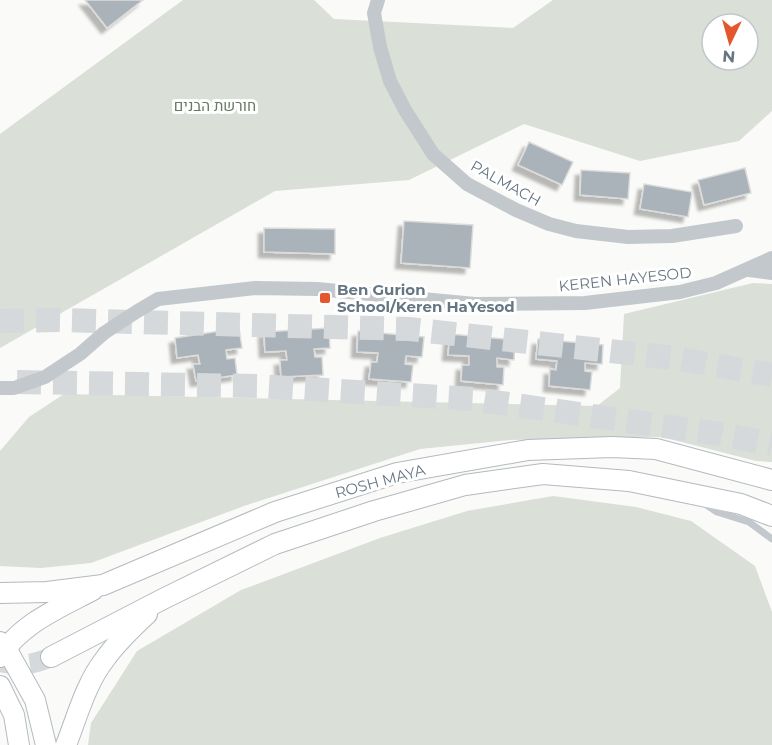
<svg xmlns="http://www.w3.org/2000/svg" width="772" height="745" font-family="Montserrat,Heebo,sans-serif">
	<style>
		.green { fill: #dadfd7; fill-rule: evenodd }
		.building { fill: #aab3b9; stroke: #dcdcda; stroke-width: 1.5; filter: url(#shadow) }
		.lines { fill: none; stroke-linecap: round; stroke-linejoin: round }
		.secondary-tunnel { stroke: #d5d9db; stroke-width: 20; stroke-dasharray: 20 10; stroke-linecap: butt }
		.highway-tunnel { stroke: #d5d9db; stroke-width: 24; stroke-dasharray: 24 12; stroke-linecap: butt }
		.secondary-casing { stroke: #b3babf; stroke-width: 22 }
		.lane { stroke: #c3c8cc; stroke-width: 7 }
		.street { stroke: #c3c8cc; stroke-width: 14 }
		.secondary { stroke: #fff; stroke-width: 20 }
		.poi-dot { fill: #e4572e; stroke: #fff; stroke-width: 2 }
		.labels { text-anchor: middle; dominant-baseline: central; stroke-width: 6; stroke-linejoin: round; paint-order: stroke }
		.park-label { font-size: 15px; fill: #687a64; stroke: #fff }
		.street-label { font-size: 15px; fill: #657683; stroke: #fff }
		.poi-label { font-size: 15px; font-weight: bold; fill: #657683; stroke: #fff; text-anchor: start }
	</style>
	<defs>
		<filter id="shadow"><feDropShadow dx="-5.5" dy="5.5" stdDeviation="1.5" flood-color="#0004"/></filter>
	</defs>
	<rect width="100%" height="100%" fill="#fafaf8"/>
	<g class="green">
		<path d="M183,0H314L334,19L513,28L553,0H772V111L739,141L640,161L524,124L409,180L275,191L0,348V134ZM712,24H748V60H712Z"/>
		<path d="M753,283L772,284V462L756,461L662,437L511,440L420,449L244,506L91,563L41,568L0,566V451L29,417L64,394L597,406L620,388L624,314Z"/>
		<path d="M553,496L636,507L691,521L755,566L772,612V745H88L91,723L137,651L241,590L380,538L467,511Z"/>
	</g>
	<g class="building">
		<path d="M85,0H143L107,28Z"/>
		<path d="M529,142L573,162L562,185L518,165Z"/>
		<path d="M745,168L751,193L704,205L698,180Z"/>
		<path d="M581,170L630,173L628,199L580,195Z"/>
		<path d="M644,184L692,192L688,217L640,209Z"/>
		<path d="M404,221L473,225L470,268L401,263Z"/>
		<path d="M264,228L335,229V254L264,252Z"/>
		<path d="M239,328L242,348L226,350L227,359L235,358L237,375L196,381L193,364H200L198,355L177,358L175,338Z"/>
		<path d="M329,328L330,348L314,349L315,357H322L323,375L281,377L280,360H287L286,351L265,352L264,332Z"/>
		<path d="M358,331L424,337L422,357L406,356L405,364L413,365L411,382L369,379L371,362H377L378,353L357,352Z"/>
		<path d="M450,334L515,340L514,360L497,358V367H504L503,385L461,381L462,365H469V356L448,355Z"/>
		<path d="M538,339L603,345L602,364L585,363V371L592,372L590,390L549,386L550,369L556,370L557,361L536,359Z"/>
	</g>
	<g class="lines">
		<path class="secondary-tunnel" d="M0,662C21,666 32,665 51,657"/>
		<g class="highway-tunnel">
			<path d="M0,321L58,320L409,329L674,358L772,375"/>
			<path d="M17,382L258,386L473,399L720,434L772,444"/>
		</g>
		<g class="secondary-casing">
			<g id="secondary">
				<path d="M0,593L47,592L103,585L275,512L397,473L528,450L612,447L656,449L772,480"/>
				<path d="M0,642L6,648L35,700L46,745"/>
				<path d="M0,657C20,624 59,608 93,590"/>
				<path d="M51,657L163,599L275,544L374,511L465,485L543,474L629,481L741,504L772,516"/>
				<path d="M0,686L14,715L19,745"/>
				<path d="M66,745C77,717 86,683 105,659C117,642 132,628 147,614"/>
			</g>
		</g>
		<path class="lane" d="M705,504L717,512L749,522L772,539"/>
		<g class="street">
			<path d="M378,0L374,13L380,47L390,81L405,110L433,154L467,184L516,210L549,224L576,231L628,237L672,236L736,226"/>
			<path d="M749,270L772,273"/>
			<path d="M0,388H14L45,377L80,354L104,333L136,312L158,299L255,288L317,289L475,304L585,303L680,292L716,283L772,258"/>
		</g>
		<use href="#secondary" class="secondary"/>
	</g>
	<rect class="poi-dot" x="319" y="292" width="12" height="12" rx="3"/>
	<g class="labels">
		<g class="park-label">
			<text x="215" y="105">חורשת הבנים</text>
		</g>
		<g class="street-label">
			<text transform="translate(506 183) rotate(29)">PALMACH</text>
			<text transform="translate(625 279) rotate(-6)">KEREN HAYESOD</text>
			<text transform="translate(380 481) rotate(-15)">ROSH MAYA</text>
		</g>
		<g class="poi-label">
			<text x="337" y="289">Ben Gurion<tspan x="337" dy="17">School/Keren HaYesod</tspan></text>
		</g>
	</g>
	<g transform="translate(730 42) rotate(185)"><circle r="28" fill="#ffffff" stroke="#c1c8cd" stroke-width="1.5"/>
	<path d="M0-4.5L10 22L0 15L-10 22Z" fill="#e4572e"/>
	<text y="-9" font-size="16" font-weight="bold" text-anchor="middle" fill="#657683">N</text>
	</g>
</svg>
